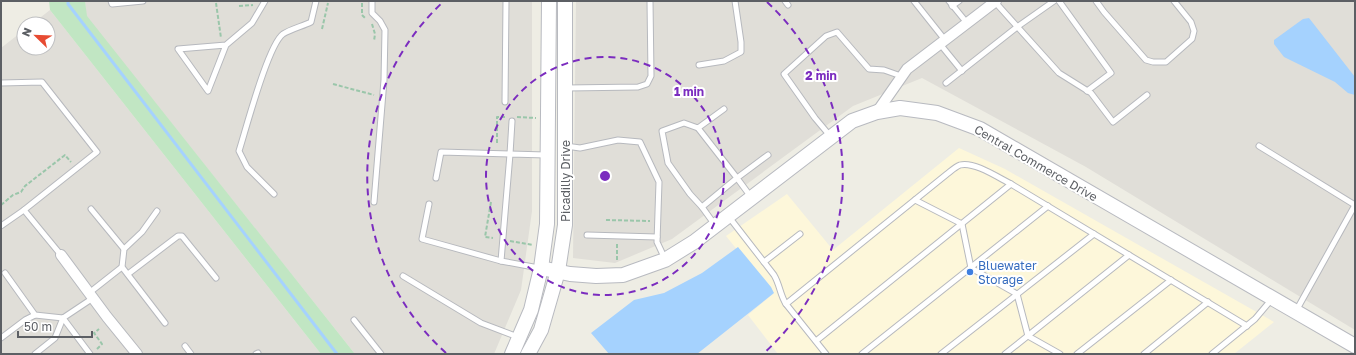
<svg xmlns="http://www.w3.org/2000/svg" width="1356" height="355" font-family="'Golos Text',sans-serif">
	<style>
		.commercial { fill: #fdf7da }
		.industrial { fill: #e0ded8 }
		.green { fill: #c1e6c3 }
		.water { fill: #a5d2fe }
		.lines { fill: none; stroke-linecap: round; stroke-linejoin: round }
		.stream { stroke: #a5d2fe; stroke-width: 3 }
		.lane-casing { stroke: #b7b9be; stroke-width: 7 }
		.street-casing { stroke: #b7b9be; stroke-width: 12 }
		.secondary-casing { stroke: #b8bac0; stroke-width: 16 }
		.path { stroke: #9ac6aa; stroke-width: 2; stroke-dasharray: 4 2; stroke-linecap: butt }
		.lane { stroke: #fff; stroke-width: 5 }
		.street { stroke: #fff; stroke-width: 10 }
		.secondary { stroke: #fff; stroke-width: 14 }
		.ring { fill: none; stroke: #7b2cbf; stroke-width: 2; stroke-dasharray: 7 5 }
		.shop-dot { fill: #3f7fe0; stroke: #fff; stroke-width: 1.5 }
		.labels { text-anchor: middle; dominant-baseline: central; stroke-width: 4; stroke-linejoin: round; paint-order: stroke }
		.street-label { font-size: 12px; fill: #5c5f64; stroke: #fff }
		.shop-label { font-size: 12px; fill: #366cbe; stroke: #fff; text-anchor: start }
		.centre { fill: #7b2cbf; stroke: #fff; stroke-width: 2 }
		.ring-label { font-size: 12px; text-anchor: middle; font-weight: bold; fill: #7b2cbf; stroke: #fff; stroke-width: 4; stroke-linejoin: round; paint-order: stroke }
	</style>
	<rect width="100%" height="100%" fill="#eeede4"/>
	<path class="commercial" d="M959,148L1005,169L1274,322L1234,354H778L748,315L773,294L726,236L787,194L833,250Z"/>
	<g class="industrial">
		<path d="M85,1H532V211L521,290L494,354H355L86,16Z"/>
		<path d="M576,1H1355V330L1086,167L922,78L853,106L672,239L615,263L573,258Z"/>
		<path d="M50,10L321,354H1V48L24,30V48H48V24H32Z"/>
	</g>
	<path class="green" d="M49,1H85L87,16L355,354H321L50,10Z"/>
	<g class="water">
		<path d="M1309,18L1355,77V95L1348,93L1335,82L1284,57L1274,44V40L1303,19Z"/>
		<path d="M738,247L771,287L774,293L697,354H609L591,333L634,300L664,293L702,273Z"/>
	</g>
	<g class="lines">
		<path class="stream" d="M68,1V4L337,354"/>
		<g class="lane-casing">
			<g id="lane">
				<path d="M111,1L112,4L143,1"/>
				<path d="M372,1V13L380,21L385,30L384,80L374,202"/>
				<path d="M785,1L788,5"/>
				<path d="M914,1L945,40"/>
				<path d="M949,1L967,23"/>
				<path d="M1059,1L1111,73L1087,91"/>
				<path d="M1096,1L1104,12L1146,60L1153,62H1166L1192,39L1194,31L1191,22L1174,1"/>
				<path d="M995,2L1059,73L1091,93L1113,122L1147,95"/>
				<path d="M952,6L959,1"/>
				<path d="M940,44L962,71"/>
				<path d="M226,45L178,49L208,91L226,45L252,23L265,1"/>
				<path d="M699,65L724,61L741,52V42L735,1"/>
				<path d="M1,83L42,82L97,152L24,210L61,255"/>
				<path d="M946,83L1017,27L1054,1"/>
				<path d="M567,88L638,87L647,84L651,76L650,1"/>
				<path d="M505,102L506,1"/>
				<path d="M698,128L737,178L702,207L715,225"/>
				<path d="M831,137L815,118L784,74L826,36L837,32L869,69L884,70L901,76"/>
				<path d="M566,146L580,148L618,140L640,142L659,182L657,242L665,259"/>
				<path d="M1259,146L1355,205"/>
				<path d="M436,178L441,152L510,154L512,121"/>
				<path d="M274,194L247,167L239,151C246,129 268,45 283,34C291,29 303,26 311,22L316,1"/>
				<path d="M751,197L737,178L768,155"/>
				<path d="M915,200L962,224L971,268L1017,294L1028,336L1060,354"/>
				<path d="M429,204L422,239L501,261"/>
				<path d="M702,207L690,194L668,163L662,131L684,123L698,128L724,109"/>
				<path d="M91,209L124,249"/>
				<path d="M157,211L142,232L124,249L122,267L165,323"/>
				<path d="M729,217L774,275C780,285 780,295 786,304L826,354"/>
				<path d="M1,226L24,210"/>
				<path d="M587,235L657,237"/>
				<path d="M764,262L800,234"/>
				<path d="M539,268L501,261L510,154L546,155"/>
				<path d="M5,273L35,315L63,318L93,298"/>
				<path d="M128,274L178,236H182L216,278"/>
				<path d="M403,276L481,323L518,337"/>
				<path d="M89,293L122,267"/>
				<path d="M786,304L947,174C951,171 955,167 960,165C974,161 999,178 1011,184L1247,326"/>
				<path d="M1296,311L1355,205"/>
				<path d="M63,318L90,354"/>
				<path d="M354,320L381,354"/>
				<path d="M1,338L25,320L35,315"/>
				<path d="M816,341L1011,184"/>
				<path d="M185,346L191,354"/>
				<path d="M35,354L55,338L63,318"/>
				<path d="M256,354L258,353"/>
				<path d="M862,354L1048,206"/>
				<path d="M941,354L1094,234"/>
				<path d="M1005,354L1129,255"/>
				<path d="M1077,354L1171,280"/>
				<path d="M1144,354L1208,302"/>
				<path d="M1212,354L1255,319L1271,300"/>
			</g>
		</g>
		<g class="street-casing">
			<g id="street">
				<path d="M877,112L907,69L996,1"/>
				<path d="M61,255L107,317L137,354"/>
			</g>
		</g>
		<g class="secondary-casing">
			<g id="secondary">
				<path d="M541,268L570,274L596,276L623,275L665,260L694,242L852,121L877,112L900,108L937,113L980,129L1355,346"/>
				<path d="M512,354L531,310L541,268L547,224L549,1"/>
				<path d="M528,354L541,330L552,292L558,271L565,225V1"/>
			</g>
		</g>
		<g class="path">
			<path d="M216,3L221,38"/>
			<path d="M362,3V15L366,19"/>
			<path d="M239,6L253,5"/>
			<path d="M372,24L375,34L374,41"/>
			<path d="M322,29L328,3"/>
			<path d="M333,84L374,95"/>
			<path d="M517,117L536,118"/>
			<path d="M497,143V117H506"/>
			<path d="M491,202L485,237L493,238"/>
			<path d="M1,205L13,195L21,192L25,186L65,155L71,162"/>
			<path d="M606,220L650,221"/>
			<path d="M510,241L533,245"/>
			<path d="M617,260V243"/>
			<path d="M97,349L102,344L94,333L99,329"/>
		</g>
		<use href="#lane" class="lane"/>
		<use href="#street" class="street"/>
		<use href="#secondary" class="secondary"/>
	</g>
	<g class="ring">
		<circle cx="605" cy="176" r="119"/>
		<path d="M446 353A238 238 0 0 1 443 2M767 2A238 238 0 0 1 764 353"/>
	</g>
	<circle class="shop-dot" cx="970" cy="272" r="4"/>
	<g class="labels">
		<g class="street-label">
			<text transform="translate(1036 163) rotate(30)">Central Commerce Drive</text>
			<text transform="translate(565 181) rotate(-90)">Picadilly Drive</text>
		</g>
		<g class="shop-label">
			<text x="978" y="265">Bluewater<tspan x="978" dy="14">Storage</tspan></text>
		</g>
	</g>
	<circle cx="605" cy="176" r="6" class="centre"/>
	<g class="ring-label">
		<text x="821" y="80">2 min</text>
		<text x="689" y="96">1 min</text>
	</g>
	<rect width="1356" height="355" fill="none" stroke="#5c5f64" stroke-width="4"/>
	<g transform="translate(36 36) rotate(293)"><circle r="19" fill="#ffffff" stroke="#bebfc1"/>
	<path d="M0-3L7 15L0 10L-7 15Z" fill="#e74b32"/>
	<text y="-6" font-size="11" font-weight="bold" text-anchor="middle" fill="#5c5f64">N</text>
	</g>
	<path d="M18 331v6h74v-6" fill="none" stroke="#5c5f64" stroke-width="2"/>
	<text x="24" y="331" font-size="12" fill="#5c5f64" stroke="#ffffff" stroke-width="3" paint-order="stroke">50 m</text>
</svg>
